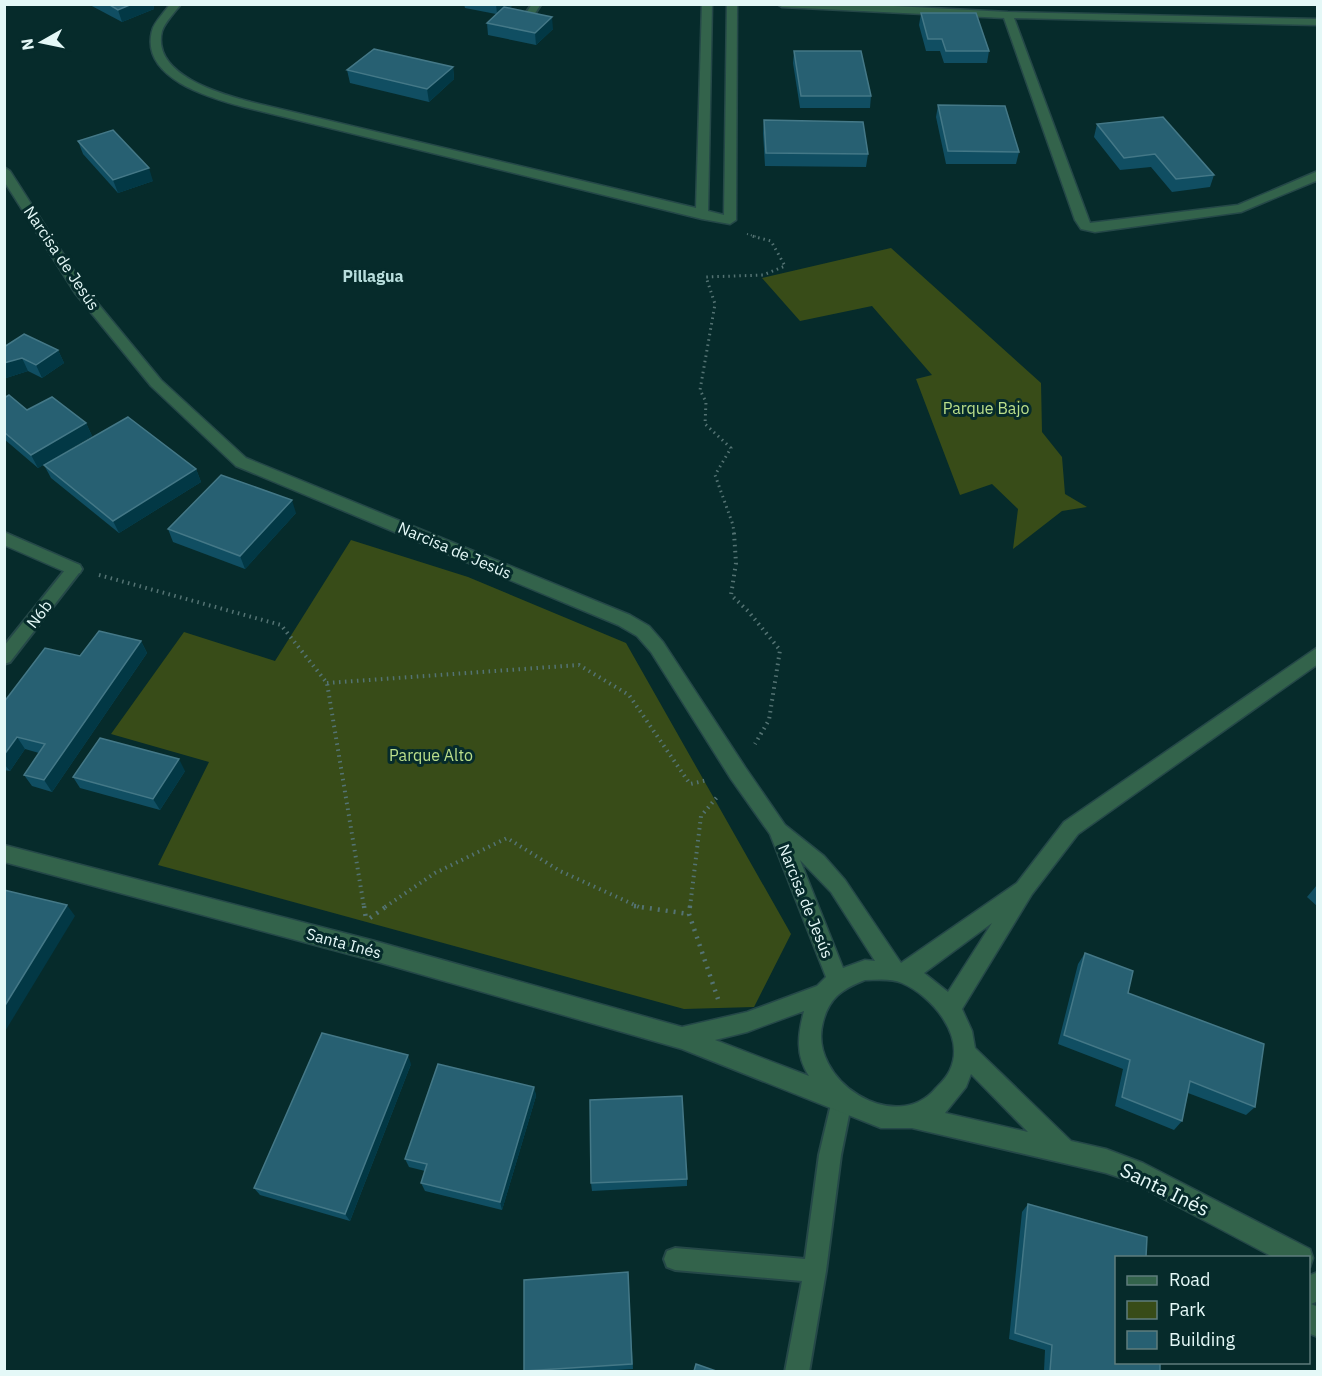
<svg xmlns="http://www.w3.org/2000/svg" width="1322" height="1376" font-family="'IBM Plex Sans',sans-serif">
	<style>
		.green { fill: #384c18 }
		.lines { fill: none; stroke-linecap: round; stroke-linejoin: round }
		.service-casing { stroke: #254848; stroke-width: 4 }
		.minor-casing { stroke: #254848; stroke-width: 3 }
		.path-far3 { stroke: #547373; stroke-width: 2; stroke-dasharray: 1 3; stroke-linecap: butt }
		.path-far2 { stroke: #547373; stroke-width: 3; stroke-dasharray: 1.5 4; stroke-linecap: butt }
		.path-far1 { stroke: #547373; stroke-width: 4; stroke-dasharray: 1.5 4.5; stroke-linecap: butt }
		.path { stroke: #547373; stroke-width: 4.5; stroke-dasharray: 2 6; stroke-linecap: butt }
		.service { fill: #33634b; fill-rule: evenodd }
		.minor { fill: #33634b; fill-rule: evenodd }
		.wall { fill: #104e62 }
		.shaded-wall { fill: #023845 }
		.building { fill: #276072; stroke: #447887; stroke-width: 1.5 }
		.labels { text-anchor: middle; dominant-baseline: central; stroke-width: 6; stroke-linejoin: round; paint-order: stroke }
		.street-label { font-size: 16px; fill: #e4f8f7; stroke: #062b2b }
		.far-quarter-label { font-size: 16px; font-weight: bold; fill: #b8dedd; stroke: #062b2b }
		.park-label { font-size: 16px; fill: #bbdf8b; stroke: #062b2b }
		.near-street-label { font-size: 20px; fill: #e4f8f7; stroke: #062b2b }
	</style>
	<rect width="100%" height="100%" fill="#062b2b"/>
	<g class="green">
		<path d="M891,248L1041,383L1042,432L1062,457L1065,494L1087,507L1062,511L1013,549L1018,509L992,484L960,495L916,379L932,375L872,306L800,321L762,278Z"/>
		<path d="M351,540L468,577L626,643L791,934L754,1007L684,1009L158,865L209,762L111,734L184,632L275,661Z"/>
	</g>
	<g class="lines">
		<g class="service-casing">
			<g id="service">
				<path d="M532,4H541L530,21H524L522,19Z"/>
				<path d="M74,563L79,565L82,569L79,573L10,662L4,664V646L69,565Z"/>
				<path d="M842,1090L849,1093L852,1100L841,1155L826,1271L809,1372H785L802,1281L675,1270L667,1267L664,1259L667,1251L675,1248L805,1259L819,1155L832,1100L835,1093Z"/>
			</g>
		</g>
		<g class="minor-casing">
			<g id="minor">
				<path d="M170,4H181C175,12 165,22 162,31C151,75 221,94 251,102L696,208L702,4H712L708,211L724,215L727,4H737L736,220L730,224L702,219L244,107C211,98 140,79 152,31C154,22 165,12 170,4Z"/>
				<path d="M777,4H856L1008,12L1318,19V25L1014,18L1090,223L1238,205L1318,171V180L1241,212L1095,232L1081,229L1075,220L1004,18L782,7Z"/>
				<path d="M4,167L10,171L85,288L161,380L246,458L630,615L649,626L663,642L745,767L785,825L824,856L845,880L901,963L1017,883L1064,822L1318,647V664L1078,834L1032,894L962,1009L972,1031L975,1048L1071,1141L1106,1149L1143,1163L1310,1249L1313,1258L1310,1267L1308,1258H1275L1130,1181L1106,1173L912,1128H881L682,1049L371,960L4,862V845L371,940L682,1027L747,1012L817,986L826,977L770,834L731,779L651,652L637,636L618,625L236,466L151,386L75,293L4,181ZM800,860L831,892L875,961L865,960L843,968ZM992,923L948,992L924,973ZM865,980C877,980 891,978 902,983C932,996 966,1036 950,1070C947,1077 941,1083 936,1088C896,1137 807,1080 823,1022C829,998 842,989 865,980ZM804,1011C798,1034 795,1055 809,1076L715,1040L747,1032ZM971,1074L1028,1132L945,1113L966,1087Z"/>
				<path d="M4,532L80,565L82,569L80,573H68L4,545Z"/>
				<path d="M1318,1272V1301L1311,1304L1318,1307V1337L1308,1333V1276Z"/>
			</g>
		</g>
		<path class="path-far3" d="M747,234L757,237"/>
		<path class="path-far2" d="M734,534L733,525L715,475L731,448L705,424L706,402L700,390L715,304L706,277L763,275L785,266L771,241L752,236"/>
		<g class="path-far1">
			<path d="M734,533L736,563L731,595L748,611L780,650L769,720L755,744"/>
			<path d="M99,575L281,625L327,683L364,907"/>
			<path d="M327,683L579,665L629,695L690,784L708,780"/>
			<path d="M385,907L435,873L507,838L560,871L639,907"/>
			<path d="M690,907L701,816L718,796"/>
		</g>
		<g class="path">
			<path d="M364,906L366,919"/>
			<path d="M634,906L689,914"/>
			<path d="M690,906L689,914L718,999"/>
			<path d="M370,918L387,906"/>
		</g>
		<use href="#service" class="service"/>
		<use href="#minor" class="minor"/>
	</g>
	<g class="wall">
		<path d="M153,4L154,9L122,22L90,5Z"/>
		<path d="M464,4H515L509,8L553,29L536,45L488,35L487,23L496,14L465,8Z"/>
		<path d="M921,13L989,51L987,63H944L940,51H926L919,25Z"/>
		<path d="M794,51L871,96L870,108H800L793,63Z"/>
		<path d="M453,67L454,79L429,102L350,83L347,70Z"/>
		<path d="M938,105L1019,152L1016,164H946L936,117Z"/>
		<path d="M764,120L868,154L866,167L765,166L763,133Z"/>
		<path d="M1097,124L1214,175L1210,187L1172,192L1151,167L1120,170L1094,137Z"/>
		<path d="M78,141L153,181L118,193L83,154Z"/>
		<path d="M4,347L58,350L64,363L42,378L28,371L6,378L4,375Z"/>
		<path d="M4,398L27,410L86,423L92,436L38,468L4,439Z"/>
		<path d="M44,465L196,469L201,482L119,533L51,478Z"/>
		<path d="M296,513L245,569L173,542L168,529Z"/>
		<path d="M141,641L147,653L52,792L32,786L24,775L39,753L25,749L10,771L4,770V702L80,656Z"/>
		<path d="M185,771L160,810L80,788L73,777Z"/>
		<path d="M1317,885V906L1307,897Z"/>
		<path d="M1085,953L1128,993L1255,1107L1246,1115L1188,1093L1182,1121L1174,1130L1115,1106L1123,1069L1058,1044L1078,964Z"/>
		<path d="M411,1064L350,1221L260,1195L254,1188Z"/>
		<path d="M534,1087L536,1096L502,1210L425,1191L421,1183L425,1171L409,1167L405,1159Z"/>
		<path d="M687,1179V1186L592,1191L591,1183Z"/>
		<path d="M1028,1204L1116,1257L1160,1371H1044L1045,1350L1009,1339L1022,1212Z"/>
		<path d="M628,1272L633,1369L600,1371H524Z"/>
	</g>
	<g class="shaded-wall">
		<path d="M132,4H153L154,9L122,22L118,10Z"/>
		<path d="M496,4H515L497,14Z"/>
		<path d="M552,17L553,29L536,45L535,33Z"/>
		<path d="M453,67L454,79L429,102L427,89Z"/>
		<path d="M149,168L153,181L118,193L113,180Z"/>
		<path d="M58,350L64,363L42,378L36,365Z"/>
		<path d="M22,358L28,371L6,378L4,375V363Z"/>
		<path d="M86,423L92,436L38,468L31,455Z"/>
		<path d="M196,469L201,482L119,533L113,521Z"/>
		<path d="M292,500L296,513L245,569L240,556Z"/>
		<path d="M141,641L147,653L52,792L44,780Z"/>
		<path d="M17,737L25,749L10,771L4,764V755Z"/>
		<path d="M179,759L185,771L160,810L153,799Z"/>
		<path d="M67,905L75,916L4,1033V1007Z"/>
		<path d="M408,1055L411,1064L350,1221L345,1214Z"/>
		<path d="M534,1087L536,1096L502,1210L500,1202Z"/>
	</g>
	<g class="building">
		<path d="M108,4H132L118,10Z"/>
		<path d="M504,7L552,17L535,33L487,23Z"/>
		<path d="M921,13H976L989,51H946L942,39H928Z"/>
		<path d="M374,49L453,67L427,89L347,70Z"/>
		<path d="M794,51H861L871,96H801Z"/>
		<path d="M938,105L1005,106L1019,152L948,151Z"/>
		<path d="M1163,117L1214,175L1176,179L1155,154L1124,158L1097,124Z"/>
		<path d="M764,120L863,122L868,154L766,153Z"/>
		<path d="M113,130L149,168L113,180L78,141Z"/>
		<path d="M24,334L58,350L36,365L22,358L4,363V347Z"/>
		<path d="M9,395L27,410L52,397L86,423L31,455L4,432V398Z"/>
		<path d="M128,417L196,469L113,521L44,465Z"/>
		<path d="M221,475L292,500L240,556L168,529Z"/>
		<path d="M99,631L141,641L44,780L24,775L45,744L17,737L4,755V702L45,648L80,656Z"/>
		<path d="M100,738L179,759L153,799L73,777Z"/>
		<path d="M4,890L67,905L4,1007Z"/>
		<path d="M1085,953L1133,971L1128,993L1264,1044L1255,1107L1190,1081L1182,1121L1122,1097L1130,1060L1064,1035Z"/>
		<path d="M322,1033L408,1055L345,1214L254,1188Z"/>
		<path d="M438,1064L534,1087L500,1202L421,1183L427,1164L405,1159Z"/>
		<path d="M682,1096L687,1179L591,1183L590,1100Z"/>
		<path d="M1028,1204L1147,1237L1146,1257H1116V1362H1160V1371H1050L1052,1345L1015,1333Z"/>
		<path d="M628,1272L632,1364L524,1371V1280Z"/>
		<path d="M696,1364L716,1371H694Z"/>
	</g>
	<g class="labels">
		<g class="street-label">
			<text transform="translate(62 258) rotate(56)">Narcisa de Jesús</text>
			<text transform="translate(455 550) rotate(23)">Narcisa de Jesús</text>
			<text transform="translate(39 614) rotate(-52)">N6b</text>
			<text transform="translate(806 901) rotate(68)">Narcisa de Jesús</text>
			<text transform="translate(344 943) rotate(15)">Santa Inés</text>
		</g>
		<g class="far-quarter-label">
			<text x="373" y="276">Pillagua</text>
		</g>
		<g class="park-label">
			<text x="986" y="408">Parque Bajo</text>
			<text x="431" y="755">Parque Alto</text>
		</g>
		<g class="near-street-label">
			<text transform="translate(1165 1189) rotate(26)">Santa Inés</text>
		</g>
	</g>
	<rect width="1322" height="1376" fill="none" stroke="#e4f8f7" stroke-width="12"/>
	<rect x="1115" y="1256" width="195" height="108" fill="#062b2b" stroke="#5f7d7d" stroke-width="1.5"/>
	<rect x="1127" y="1276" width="30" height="9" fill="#33634b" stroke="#5f7d7d" stroke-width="1.5"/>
	<text x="1169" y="1286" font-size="18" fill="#e4f8f7">Road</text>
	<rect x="1127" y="1301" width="30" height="18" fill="#384c18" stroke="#5f7d7d" stroke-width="1.5"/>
	<text x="1169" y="1316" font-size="18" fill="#e4f8f7">Park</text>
	<rect x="1127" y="1331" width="30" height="18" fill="#276072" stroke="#5f7d7d" stroke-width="1.5"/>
	<text x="1169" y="1346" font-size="18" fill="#e4f8f7">Building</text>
	<g transform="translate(42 42) rotate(261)" stroke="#062b2b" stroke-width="4.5" paint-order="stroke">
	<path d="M0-4.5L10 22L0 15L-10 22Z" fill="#e4f8f7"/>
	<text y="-9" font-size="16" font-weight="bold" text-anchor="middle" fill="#e4f8f7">N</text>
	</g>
</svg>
